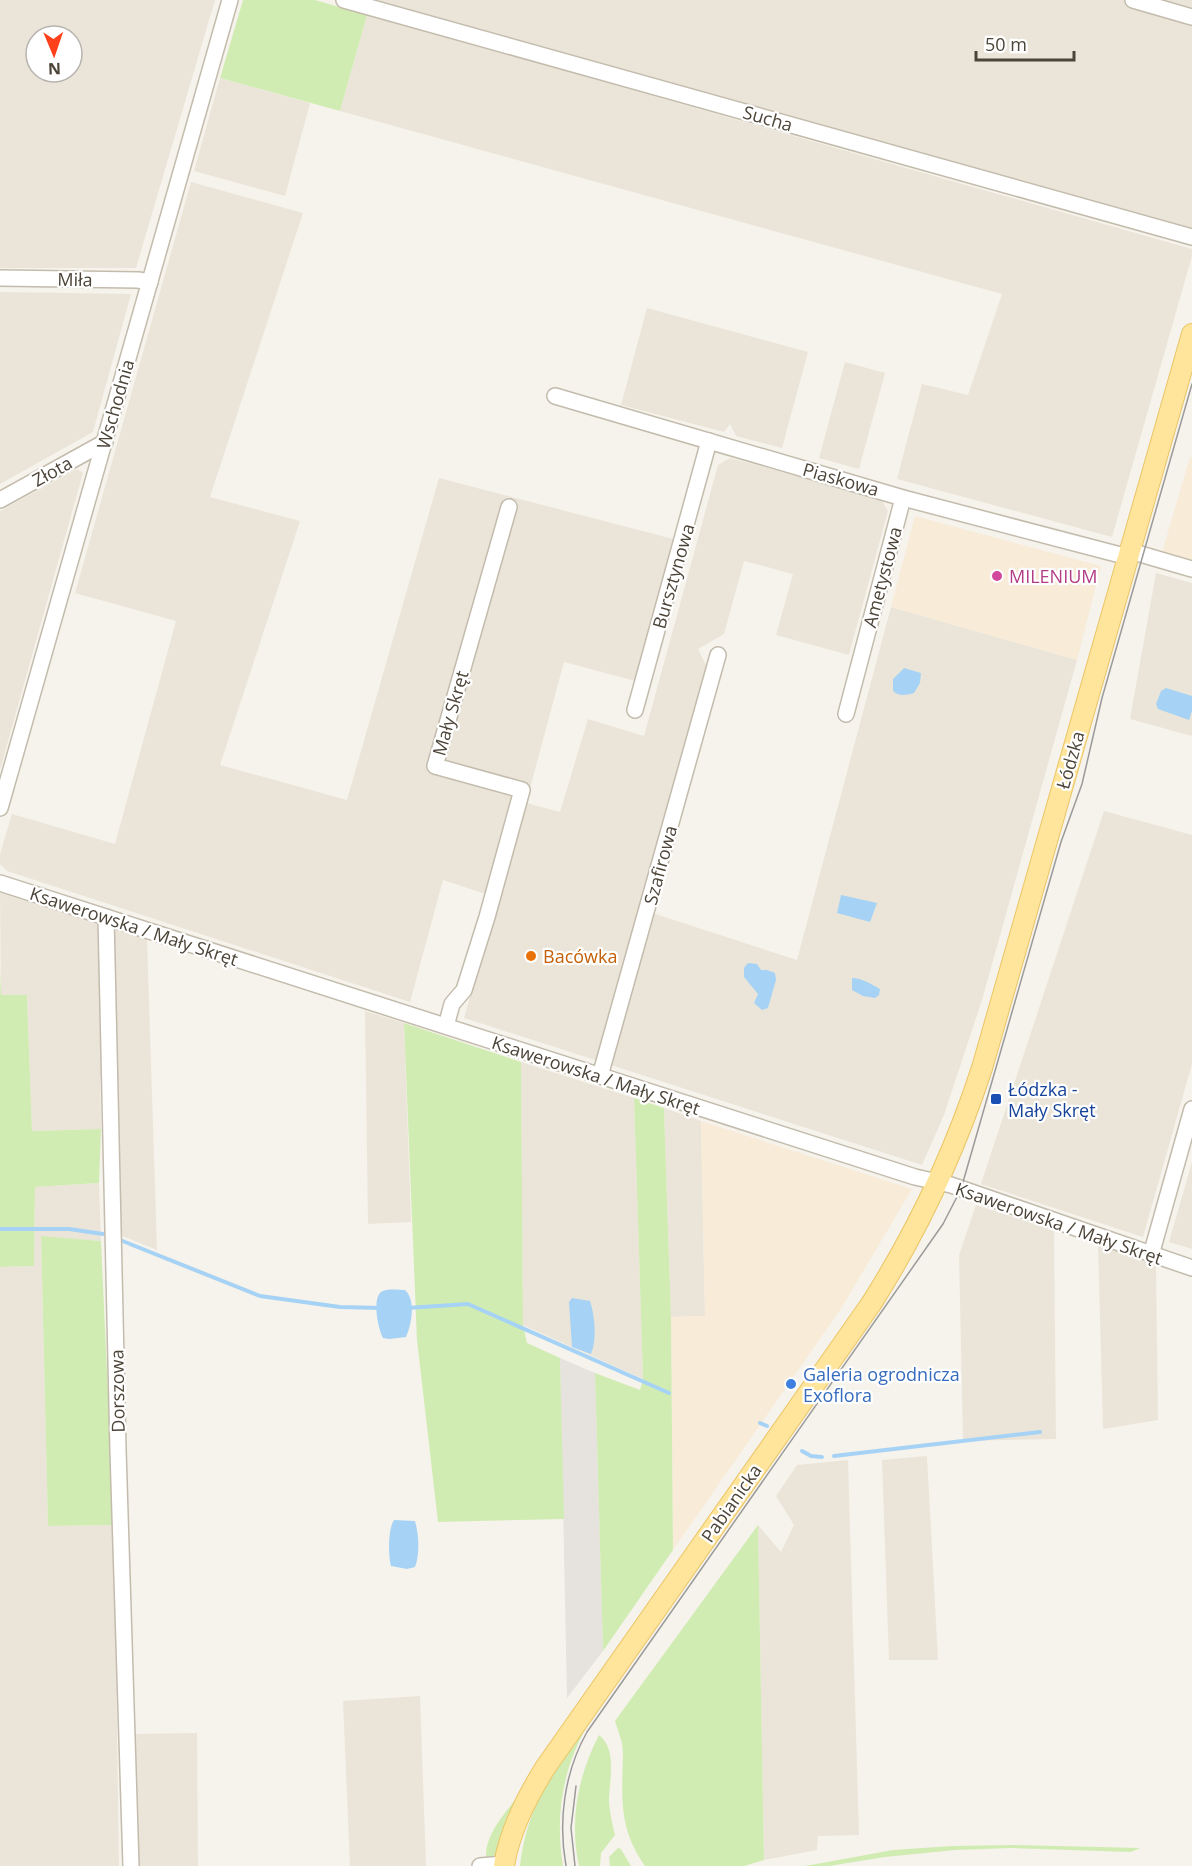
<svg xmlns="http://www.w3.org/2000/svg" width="1192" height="1866" font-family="'Open Sans',sans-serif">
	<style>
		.residential { fill: #ebe5d9; fill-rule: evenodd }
		.commercial { fill: #f8ebd7 }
		.industrial { fill: #e6e2dd }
		.green { fill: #d1ecb3 }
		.water { fill: #a6d3f5 }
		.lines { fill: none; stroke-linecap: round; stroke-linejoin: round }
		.stream { stroke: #a6d3f5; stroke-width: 4 }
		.minor-casing { stroke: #c3bcad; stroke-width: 18 }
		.major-casing { stroke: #ebc565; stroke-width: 22 }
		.minor { stroke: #fff; stroke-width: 15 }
		.major { stroke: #ffe59c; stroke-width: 20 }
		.tram { stroke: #9a9a9a; stroke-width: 1.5 }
		.hotel-dot { fill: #d1479c; stroke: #fff; stroke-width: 2 }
		.food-dot { fill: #e8710a; stroke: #fff; stroke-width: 2 }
		.transit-dot { fill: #1a4fb4; stroke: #fff; stroke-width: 2 }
		.shop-dot { fill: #3f7fe0; stroke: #fff; stroke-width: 2 }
		.labels { text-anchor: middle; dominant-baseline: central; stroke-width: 4.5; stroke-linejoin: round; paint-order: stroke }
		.street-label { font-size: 18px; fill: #4c4438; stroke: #fff }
		.hotel-label { font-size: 18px; fill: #b23c85; stroke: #fff; text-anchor: start }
		.food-label { font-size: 18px; fill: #c56008; stroke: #fff; text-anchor: start }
		.transit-label { font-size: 18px; fill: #164399; stroke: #fff; text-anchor: start }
		.shop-label { font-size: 18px; fill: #366cbe; stroke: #fff; text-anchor: start }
	</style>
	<rect width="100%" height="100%" fill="#f6f3ec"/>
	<g class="residential">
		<path d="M0,0H215L136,268H0ZM36,36H72V72H36Z"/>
		<path d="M377,0H1192V228Z"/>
		<path d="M367,15L1192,249V256L1112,537L897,479L922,384L968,395L1002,294L340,111Z"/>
		<path d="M220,78L310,103L285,196L194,171Z"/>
		<path d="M191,182L303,213L210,497L300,521L220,765L347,800L439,478L677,540L643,683L564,662L526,803L560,812L588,719L644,736L718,465L730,458L881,499L888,511L849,655L776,635L793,574L744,561L724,634L698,649L708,669L643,910L797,960L891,607L1077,660L982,1000L944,1115L922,1165L464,1018L498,898L443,880L410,1002L7,871L0,864V854L12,814L115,844L176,621L75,593Z"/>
		<path d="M0,292L131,294L93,432L0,484Z"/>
		<path d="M647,308L808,352L782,448L736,436L730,424L724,432L621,405Z"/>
		<path d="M845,362L885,373L859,469L819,458Z"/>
		<path d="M77,469L83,473L0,770V511Z"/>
		<path d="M1156,573L1192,583V736L1130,719Z"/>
		<path d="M1104,811L1192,835V1064L1143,1237L981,1184Z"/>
		<path d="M0,893L147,939L157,1250L118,1234L115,1076L100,1077L101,1129L32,1131L27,995H1Z"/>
		<path d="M365,1011L404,1023L411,1222L368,1224Z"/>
		<path d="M521,1062L634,1098L643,1379L523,1325Z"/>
		<path d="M664,1108L701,1121L705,1316L671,1317Z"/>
		<path d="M1192,1162V1249L1169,1242Z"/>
		<path d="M99,1183L101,1241L41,1237L48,1526L114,1525L119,1866H0V1267L34,1266L35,1187Z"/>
		<path d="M976,1205L1054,1230L1056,1439L963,1441L959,1255Z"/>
		<path d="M1098,1244L1156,1266L1158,1420L1103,1429Z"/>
		<path d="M927,1456L938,1660H889L882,1460Z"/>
		<path d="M848,1460L859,1835L818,1836L817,1850L764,1860L758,1525L781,1552L794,1525L776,1496L797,1465Z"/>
		<path d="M420,1696L426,1866H350L343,1701Z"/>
		<path d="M197,1733L198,1866H138L134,1734Z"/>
	</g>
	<g class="commercial">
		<path d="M1190,457L1192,458V564L1161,556Z"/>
		<path d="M915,516L1101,566L1077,660L891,607Z"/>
		<path d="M701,1121L912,1189L842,1307L673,1550L671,1317L705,1316Z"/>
	</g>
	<path class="industrial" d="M560,1358L595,1373L603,1651L567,1698Z"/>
	<g class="green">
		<path d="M243,0H315L367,15L340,111L220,78Z"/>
		<path d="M0,969L1,995H27L32,1131L101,1129L99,1183L35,1187L34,1266L0,1267Z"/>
		<path d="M404,1023L521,1062L523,1325L527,1343L560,1358L564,1519L438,1522L417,1340Z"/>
		<path d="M634,1098L664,1108L671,1317L673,1550L603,1651L595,1373L640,1390L643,1379Z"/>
		<path d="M41,1236L101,1241L114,1525L48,1526Z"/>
		<path d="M758,1525L764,1860L744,1866H645C618,1827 622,1798 623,1753L622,1743L615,1721Z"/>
		<path d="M586,1728C562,1771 555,1817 563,1866H520C527,1808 550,1776 582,1729Z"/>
		<path d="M599,1735C618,1750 609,1781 609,1802C610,1813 612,1824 615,1835L601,1853L600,1866H579C569,1820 578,1776 599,1735Z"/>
		<path d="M520,1793L496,1855L486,1858C485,1833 506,1813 520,1793Z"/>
		<path d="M1014,1845L1140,1848L1131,1852L1012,1848L955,1850L885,1857L829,1866H805L893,1850L952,1846Z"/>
		<path d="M618,1848L621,1849L631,1866H610L609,1857Z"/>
	</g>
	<g class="water">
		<path d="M904,668L921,673L920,683L914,693C906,695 900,697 893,691V679Z"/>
		<path d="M1166,688L1192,696V711L1189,720L1158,709L1156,704L1161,691Z"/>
		<path d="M841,895L877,903L870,922L837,913Z"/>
		<path d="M748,963L757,964L761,970H767L775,973L776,980L768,1008L762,1010L754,1003L758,994L744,977V968Z"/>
		<path d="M852,978C862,978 871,984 880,989L879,995L875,998L863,996L852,990Z"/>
		<path d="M405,1290C416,1300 412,1324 406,1337L389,1339L383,1338C378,1329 372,1299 381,1292C387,1288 399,1290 405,1290Z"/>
		<path d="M572,1298L590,1301C595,1316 597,1340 591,1354L572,1347L569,1302Z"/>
		<path d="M394,1520L415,1521C419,1535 420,1554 415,1567L407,1569L391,1566C388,1555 388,1529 394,1520Z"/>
	</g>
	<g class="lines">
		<g class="stream">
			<path d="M0,1229H69L103,1234"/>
			<path d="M120,1240L260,1296L340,1307L381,1308"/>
			<path d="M407,1308L468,1304L669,1393"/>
			<path d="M760,1423L767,1426"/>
			<path d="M802,1451L811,1456L822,1457"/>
			<path d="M834,1456L1040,1432"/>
		</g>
		<g class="minor-casing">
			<g id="minor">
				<path d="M344,0L1192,237"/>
				<path d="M1133,0L1192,17"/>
				<path d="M0,278L138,280L150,282"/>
				<path d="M555,396L903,498L1128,557"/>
				<path d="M0,500L105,442"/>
				<path d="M1130,551L1192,569"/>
				<path d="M635,710L709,441"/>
				<path d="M846,714L903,498"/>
				<path d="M0,808L230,0"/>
				<path d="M0,883L915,1177L951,1185L1192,1268"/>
				<path d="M106,917L118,1450L131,1866"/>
				<path d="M446,1026L452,1004L464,990L487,917L522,790L435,766L509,507"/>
				<path d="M600,1076L718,655"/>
				<path d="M1151,1255L1192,1109"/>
				<path d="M480,1866L504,1864"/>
			</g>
		</g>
		<g class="major-casing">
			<path id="major" d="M504,1866C509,1832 527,1797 545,1768L871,1304C918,1230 955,1151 982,1068L1192,334"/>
		</g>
		<use href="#minor" class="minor"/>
		<use href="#major" class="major"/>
		<g class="tram">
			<path d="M566,1866C558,1821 564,1773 587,1732L943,1224L961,1189L1061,842L1082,784L1102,698L1192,384"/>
			<path d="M575,1866L571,1828L576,1786"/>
		</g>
	</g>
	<circle class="hotel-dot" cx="997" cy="576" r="6"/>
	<circle class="food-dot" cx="531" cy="956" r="6"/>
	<rect class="transit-dot" x="990" y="1093" width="12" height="12" rx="3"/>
	<circle class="shop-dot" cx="791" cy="1384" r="6"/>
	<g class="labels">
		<g class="street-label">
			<text transform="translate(768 118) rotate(16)">Sucha</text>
			<text transform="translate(75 279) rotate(1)">Miła</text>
			<text transform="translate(115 404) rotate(-74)">Wschodnia</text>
			<text transform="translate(52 471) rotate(-29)">Złota</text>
			<text transform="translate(841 479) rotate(16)">Piaskowa</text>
			<text transform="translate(673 576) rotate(-74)">Bursztynowa</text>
			<text transform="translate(882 577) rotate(-75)">Ametystowa</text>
			<text transform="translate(450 713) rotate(-74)">Mały Skręt</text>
			<text transform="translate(1070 760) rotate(-74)">Łódzka</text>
			<text transform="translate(660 865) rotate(-75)">Szafirowa</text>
			<text transform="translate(134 926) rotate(18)">Ksawerowska / Mały Skręt</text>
			<text transform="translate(596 1075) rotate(18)">Ksawerowska / Mały Skręt</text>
			<text transform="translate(1059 1223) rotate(19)">Ksawerowska / Mały Skręt</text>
			<text transform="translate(117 1391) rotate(-91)">Dorszowa</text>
			<text transform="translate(731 1503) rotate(-55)">Pabianicka</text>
		</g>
		<g class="hotel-label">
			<text x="1009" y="576">MILENIUM</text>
		</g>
		<g class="food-label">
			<text x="543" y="956">Bacówka</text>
		</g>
		<g class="transit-label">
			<text x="1008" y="1089">Łódzka -<tspan x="1008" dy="21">Mały Skręt</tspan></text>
		</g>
		<g class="shop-label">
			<text x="803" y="1374">Galeria ogrodnicza<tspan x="803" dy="21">Exoflora</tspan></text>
		</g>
	</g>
	<g transform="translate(54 54) rotate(178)"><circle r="28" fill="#ffffff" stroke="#b7b4af" stroke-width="1.5"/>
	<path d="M0-4.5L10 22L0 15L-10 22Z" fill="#ff401a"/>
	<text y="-9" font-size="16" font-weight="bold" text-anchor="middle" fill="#4c4438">N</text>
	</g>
	<path d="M976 51v9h98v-9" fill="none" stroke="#4c4438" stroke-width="3"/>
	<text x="985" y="51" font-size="18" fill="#4c4438" stroke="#ffffff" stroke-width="4.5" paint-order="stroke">50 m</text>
</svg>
